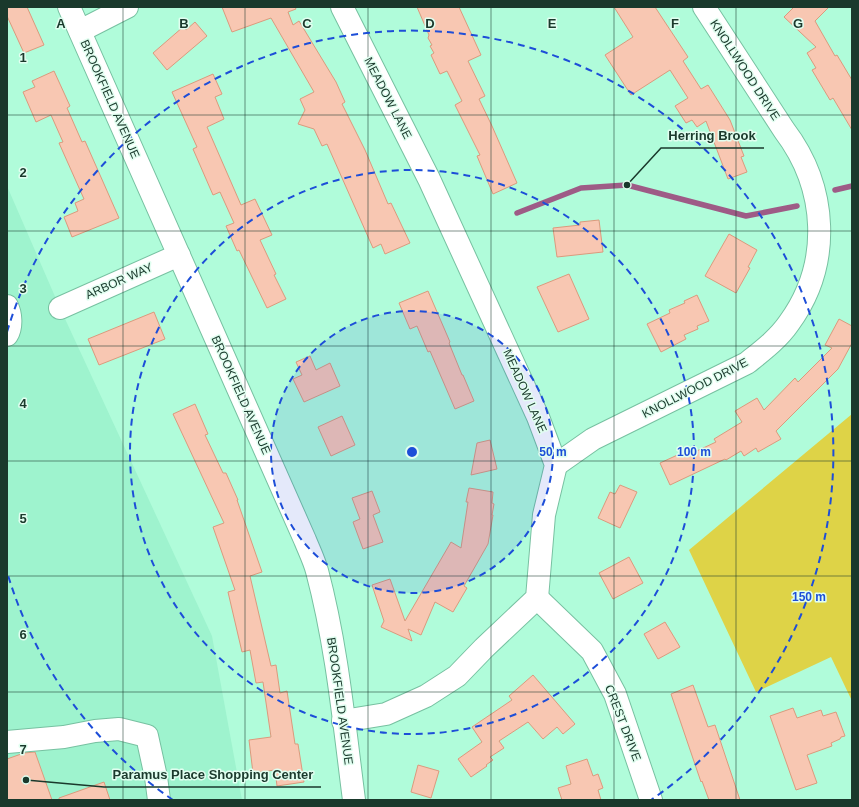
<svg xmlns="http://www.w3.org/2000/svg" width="859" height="807" font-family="Helvetica,sans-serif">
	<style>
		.built { fill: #9ef3ce }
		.green { fill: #ded347 }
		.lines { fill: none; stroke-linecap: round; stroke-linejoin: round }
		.stream { stroke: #9e5b86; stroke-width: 5.5 }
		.building { fill: #f8c7b2; stroke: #db9a7d }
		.minor-casing { stroke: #77c1a1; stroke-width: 24 }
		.minor { stroke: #fff; stroke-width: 22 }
		.grid { fill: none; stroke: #1a392c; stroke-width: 1; stroke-opacity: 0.55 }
		.ring { fill: none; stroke: #1d4ed8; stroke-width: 2; stroke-dasharray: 7 5 }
		.labels { text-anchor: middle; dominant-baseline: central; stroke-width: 3; stroke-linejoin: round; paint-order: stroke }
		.street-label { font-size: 12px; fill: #1a392c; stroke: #e1fef0 }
		.grid-label { font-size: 13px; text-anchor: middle; font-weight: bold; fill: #1a392c; stroke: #e1fef0; stroke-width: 3; stroke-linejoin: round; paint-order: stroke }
		.centre { fill: #1d4ed8; stroke: #e1fef0; stroke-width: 2 }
		.ring-label { font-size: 12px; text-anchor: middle; font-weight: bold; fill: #1d4ed8; stroke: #e1fef0; stroke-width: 3; stroke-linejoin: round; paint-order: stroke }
		.leader { fill: none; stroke: #1a392c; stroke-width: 1.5 }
		.callout-dot { fill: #1a392c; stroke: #e1fef0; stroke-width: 1.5 }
		.callout-label { font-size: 13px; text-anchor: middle; font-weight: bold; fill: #1a392c; stroke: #e1fef0; stroke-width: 3; stroke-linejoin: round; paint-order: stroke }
	</style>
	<rect width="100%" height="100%" fill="#b0fcda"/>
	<path class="built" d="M7,186L60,308L212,636L242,800H7Z"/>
	<path class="green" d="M852,414V701L831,657L756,692L689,550Z"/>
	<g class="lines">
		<g class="stream">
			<path d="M835,190L852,186"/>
			<path d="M517,213L581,188L627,185L746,216L797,206"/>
		</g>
	</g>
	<g class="building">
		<path d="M7,7H27L44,45L24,53L7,16Z"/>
		<path d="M222,7H295L296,9L288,12L293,25L299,21L336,82L345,102L342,104L365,150L388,204L391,203L410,243L385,254L381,244L373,248L327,144L322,146L314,129L298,124L305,110L300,99L314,92L271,18L232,32Z"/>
		<path d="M417,7H459L481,55L468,61L485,96L479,99L492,126L517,183L493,194L477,156L480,155L455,105L462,101L447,71L440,74L431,55L434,53L430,46L432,45L428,38L429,35Z"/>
		<path d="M614,7H655L688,57L683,61L701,89L708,85L730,120L744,156L741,157L747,172L728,179L706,121L697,127L692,120L686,123L675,106L688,98L670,70L631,95L605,55L633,37Z"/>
		<path d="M794,7H829L815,21L835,56L837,55L852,80V130L833,98L830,100L812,70L816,68L807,53L816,47L784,17Z"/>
		<path d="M195,22L207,36L167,70L153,53L183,27L186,30Z"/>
		<path d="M54,71L70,106L67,108L82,142L85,141L119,218L72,237L64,217L78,211L75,203L84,199L59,143L63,142L51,115L36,122L23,92L35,87L32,81Z"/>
		<path d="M213,74L222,94L215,97L224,119L207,127L241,205L255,199L272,235L260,240L276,274L274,275L286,299L267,308L239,250L237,251L226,226L234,223L220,192L213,195L193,149L197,147L172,92Z"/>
		<path d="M599,220L603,252L557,257L553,228L580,225V222Z"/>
		<path d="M729,234L757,250L748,267L750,268L736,293L705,276Z"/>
		<path d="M569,274L589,319L558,332L537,287Z"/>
		<path d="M428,291L450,342L449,343L462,375H463L474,401L455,409L430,351L428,352L417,326L410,329L399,303Z"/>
		<path d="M697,295L709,321L697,326L698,329L684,335L686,339L661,352L647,324L670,313L669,310L685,303L684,301Z"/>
		<path d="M154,312L165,339L99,365L88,339Z"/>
		<path d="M839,319L852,326V343L838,369L776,431L781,439L758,452L756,448L744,456L741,451L726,460L725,459L670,485L660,463L684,452L686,456L716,442L714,439L742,422L735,411L757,398L764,410L795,378L798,382L832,348L825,345Z"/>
		<path d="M310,356L316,370L330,363L340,386L304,402L293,379L302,375L296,362Z"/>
		<path d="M195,404L208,434L205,435L223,473H226L238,500H237L262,572L250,576L271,666L276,665L280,693L287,691L295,744H298L304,782L277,786L275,770L253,773L249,740L271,737L263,682L256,683L250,650L242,652L228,592L235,590L213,527L224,523L173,414Z"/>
		<path d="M342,416L355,445L331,456L318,427Z"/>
		<path d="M490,440L497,469L471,475L477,443Z"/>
		<path d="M620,485L637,492L620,528L598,518L610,492L615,494Z"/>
		<path d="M469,488L493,492L492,503L494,504L492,515H493L488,544L464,586L467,588L453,612L435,602L421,635L408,629L412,641L381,627L384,621L372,585L390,579L405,621L451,542L461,548L468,502H466Z"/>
		<path d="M372,491L380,512L373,515L383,542L363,549L353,522L360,519L352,498Z"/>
		<path d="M629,557L643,583L613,599L599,573Z"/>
		<path d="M665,622L680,647L658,659L644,634Z"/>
		<path d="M533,675L575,724L563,734L557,727L543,739L528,722L499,741L504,748L490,757L493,760L486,765L487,766L471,777L458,759L482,742L472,727L512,700L509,696Z"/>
		<path d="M693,685L708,727L715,725L740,800H709L702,781L701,782L671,694Z"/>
		<path d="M793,708L797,718L821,710L823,716L836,712L845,736L841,737L840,739L831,743L832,746L807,755L817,783L796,790L770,716Z"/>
		<path d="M35,752L52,800H7V759L24,753Z"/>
		<path d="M587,759L593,776L598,774L603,788L598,790L601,800H562L558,788L571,784L566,766Z"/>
		<path d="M418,765L439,771L431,798L411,792Z"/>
		<path d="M104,782L110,800H59V798Z"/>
	</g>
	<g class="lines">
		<g class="minor-casing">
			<g id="minor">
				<path d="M69,7L305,540C309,550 314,560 317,571C337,646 344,723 354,800"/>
				<path d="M342,7L429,179L538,417L556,465L544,515L537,598L484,648L457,676L426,696L386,714L343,721"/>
				<path d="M80,31L127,7"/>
				<path d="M7,306C11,314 12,327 7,335"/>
				<path d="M60,308L179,255"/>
				<path d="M556,465L593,439L747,363C762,351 778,339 789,323C832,264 828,188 784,130L704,7"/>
				<path d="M537,598L592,651L615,694L651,800"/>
				<path d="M7,742L64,737L95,731L119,729L147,736L156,777L159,800"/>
			</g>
		</g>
		<use href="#minor" class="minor"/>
	</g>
	<path class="grid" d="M123,7V800M245,7V800M368,7V800M491,7V800M614,7V800M736,7V800M7,115H852M7,231H852M7,346H852M7,461H852M7,576H852M7,692H852"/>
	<circle cx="412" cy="452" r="141" fill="#1d4ed8" fill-opacity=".12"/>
	<g class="ring">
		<circle cx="412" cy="452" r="141"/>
		<circle cx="412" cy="452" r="282"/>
		<path d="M173 800A422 422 0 0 1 7 572M7 332A422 422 0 1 1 651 800"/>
	</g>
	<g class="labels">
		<g class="street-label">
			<text transform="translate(745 70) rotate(57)">KNOLLWOOD DRIVE</text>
			<text transform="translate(388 98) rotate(63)">MEADOW LANE</text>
			<text transform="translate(110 99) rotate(66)">BROOKFIELD AVENUE</text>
			<text transform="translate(119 281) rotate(-24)">ARBOR WAY</text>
			<text transform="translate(695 388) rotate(-27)">KNOLLWOOD DRIVE</text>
			<text transform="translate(525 391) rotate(66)">MEADOW LANE</text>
			<text transform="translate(241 395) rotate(66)">BROOKFIELD AVENUE</text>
			<text transform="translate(340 701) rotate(82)">BROOKFIELD AVENUE</text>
			<text transform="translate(623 723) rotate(69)">CREST DRIVE</text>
		</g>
	</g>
	<g class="grid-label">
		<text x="61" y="28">A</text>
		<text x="184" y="28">B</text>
		<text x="307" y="28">C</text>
		<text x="430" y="28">D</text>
		<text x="552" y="28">E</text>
		<text x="675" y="28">F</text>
		<text x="798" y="28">G</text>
		<text x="23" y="62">1</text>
		<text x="23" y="177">2</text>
		<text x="23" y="293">3</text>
		<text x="23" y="408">4</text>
		<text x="23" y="523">5</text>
		<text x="23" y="639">6</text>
		<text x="23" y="754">7</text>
	</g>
	<circle cx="412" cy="452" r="6" class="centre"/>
	<g class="ring-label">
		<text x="553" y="456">50 m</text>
		<text x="694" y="456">100 m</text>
		<text x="809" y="601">150 m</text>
	</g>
	<path class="leader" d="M627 185L661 148H764M26 780L104 787H321"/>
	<g class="callout-dot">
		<circle cx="627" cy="185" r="4"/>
		<circle cx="26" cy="780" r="4"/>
	</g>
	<g class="callout-label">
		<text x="712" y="140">Herring Brook</text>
		<text x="213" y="779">Paramus Place Shopping Center</text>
	</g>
	<rect width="859" height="807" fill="none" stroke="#1a392c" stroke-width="16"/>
</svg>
